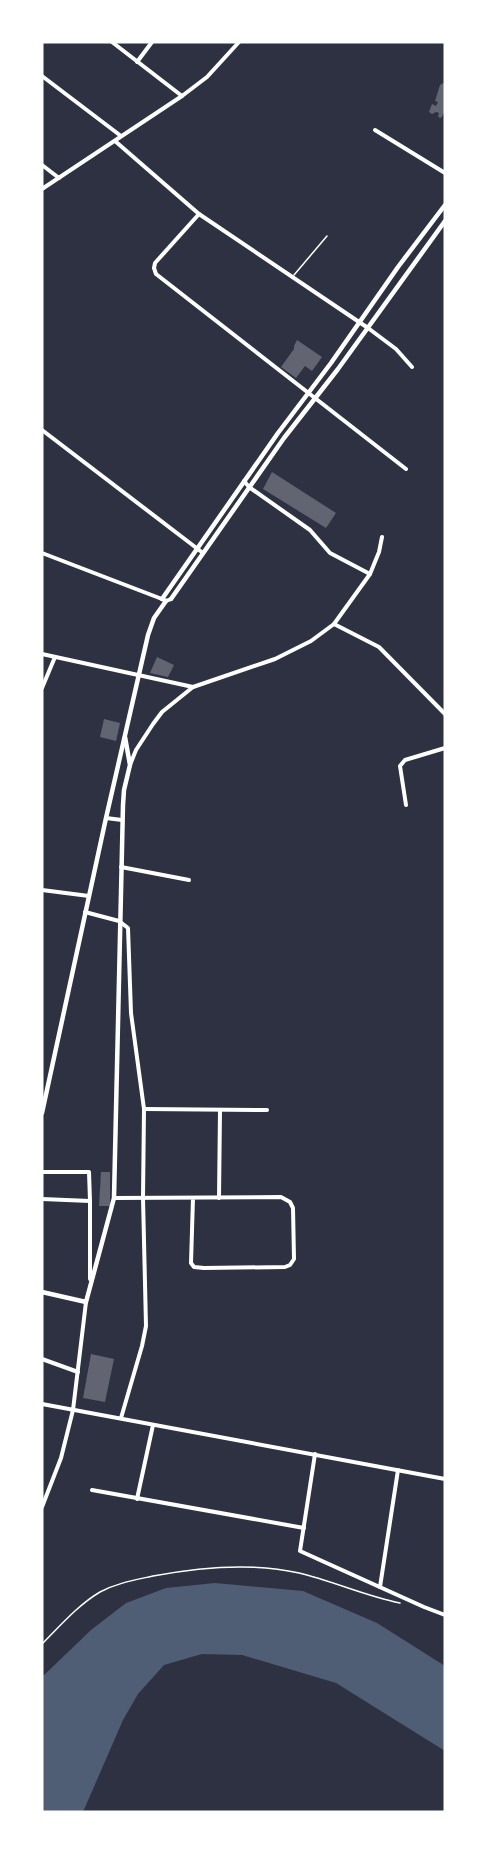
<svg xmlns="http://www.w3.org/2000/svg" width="487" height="1854" font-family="Spectral,serif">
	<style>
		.water { fill: #4f5d75 }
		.building { fill: #626471 }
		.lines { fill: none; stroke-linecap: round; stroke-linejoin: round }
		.path { stroke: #fff; stroke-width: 1.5 }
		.service { stroke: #fff; stroke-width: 1.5 }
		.minor { stroke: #fff; stroke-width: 4 }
		.tertiary { stroke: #fff; stroke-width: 4.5 }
	</style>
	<rect width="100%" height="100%" fill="#2d3142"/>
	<path class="water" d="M215,1583L303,1591L377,1623L445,1666V1751L336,1683L242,1655L202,1654L164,1665L138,1694L123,1720L83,1812H42V1677L91,1630L126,1603L166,1588Z"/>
	<g class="building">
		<path d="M443,83L445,84V111L441,118L438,117L439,113L436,112L432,114L429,112L432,104L436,106L438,102L435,101L440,85Z"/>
		<path d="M297,340L322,357L312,371L305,366L296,378L281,367L294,349V346Z"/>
		<path d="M272,472L336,513L326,528L263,489Z"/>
		<path d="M157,657L174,665L168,677L150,673Z"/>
		<path d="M104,719L120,723L116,741L100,737Z"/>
		<path d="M101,1172H110V1206H99Z"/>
		<path d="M91,1354L114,1359L105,1402L83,1398Z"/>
	</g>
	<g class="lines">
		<path class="path" d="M42,1644C60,1626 78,1605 100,1592C117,1583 135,1580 153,1576C200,1567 251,1562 299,1573C333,1581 365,1596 400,1603"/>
		<path class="service" d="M294,275L327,236"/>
		<g class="minor">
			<path d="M112,42L182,96"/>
			<path d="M137,62L152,42"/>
			<path d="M42,76L121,136"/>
			<path d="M375,130L445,173"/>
			<path d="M115,141L199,214L368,328L396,349L412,367"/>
			<path d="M42,165L59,178"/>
			<path d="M42,189L182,96L207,77L239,42"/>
			<path d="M199,214L155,263L154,268L156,274L406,469"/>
			<path d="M42,430L203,553"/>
			<path d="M244,481L249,487L310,530L330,553L370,574"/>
			<path d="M42,553L162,599L166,601L171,599"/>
			<path d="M334,624L379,647L445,714"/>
			<path d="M42,654L193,687"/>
			<path d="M42,688L55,657"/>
			<path d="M130,765L136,750L153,724L162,712L193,687L275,659L311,641L334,624L370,574L379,552L382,537"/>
			<path d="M406,805L400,766L405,760L445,748"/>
			<path d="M106,818L122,820"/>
			<path d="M121,867L189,880"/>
			<path d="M42,890L89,896"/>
			<path d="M85,912L119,921L128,928L131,1013L144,1109L143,1198L146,1326L142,1346L121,1418"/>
			<path d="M144,1109L267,1110"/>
			<path d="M42,1172H89L90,1201L42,1199"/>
			<path d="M114,1198L281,1197L290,1202L293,1208L294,1259L290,1265L285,1267L204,1268L194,1267L191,1263L193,1198"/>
			<path d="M219,1198L220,1110"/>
			<path d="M90,1201V1279"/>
			<path d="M42,1359L78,1372"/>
			<path d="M42,1404L445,1479"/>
			<path d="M315,1454L300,1551L424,1607L445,1615"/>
			<path d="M92,1490L304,1528"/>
			<path d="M137,1499L153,1425"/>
			<path d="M42,1507L61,1458L73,1410L86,1302"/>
			<path d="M380,1587L398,1470"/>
		</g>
		<g class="tertiary">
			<path d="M162,599L278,433L331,363L398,267L445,205"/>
			<path d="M171,599L284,438L338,369L445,221"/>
			<path d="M42,1113L106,818L148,635L154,618L166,601"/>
			<path d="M42,1292L86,1302L114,1198L123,805L124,790L130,765L125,737"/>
		</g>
	</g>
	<rect width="487" height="1854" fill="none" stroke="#ffffff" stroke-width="87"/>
</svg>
